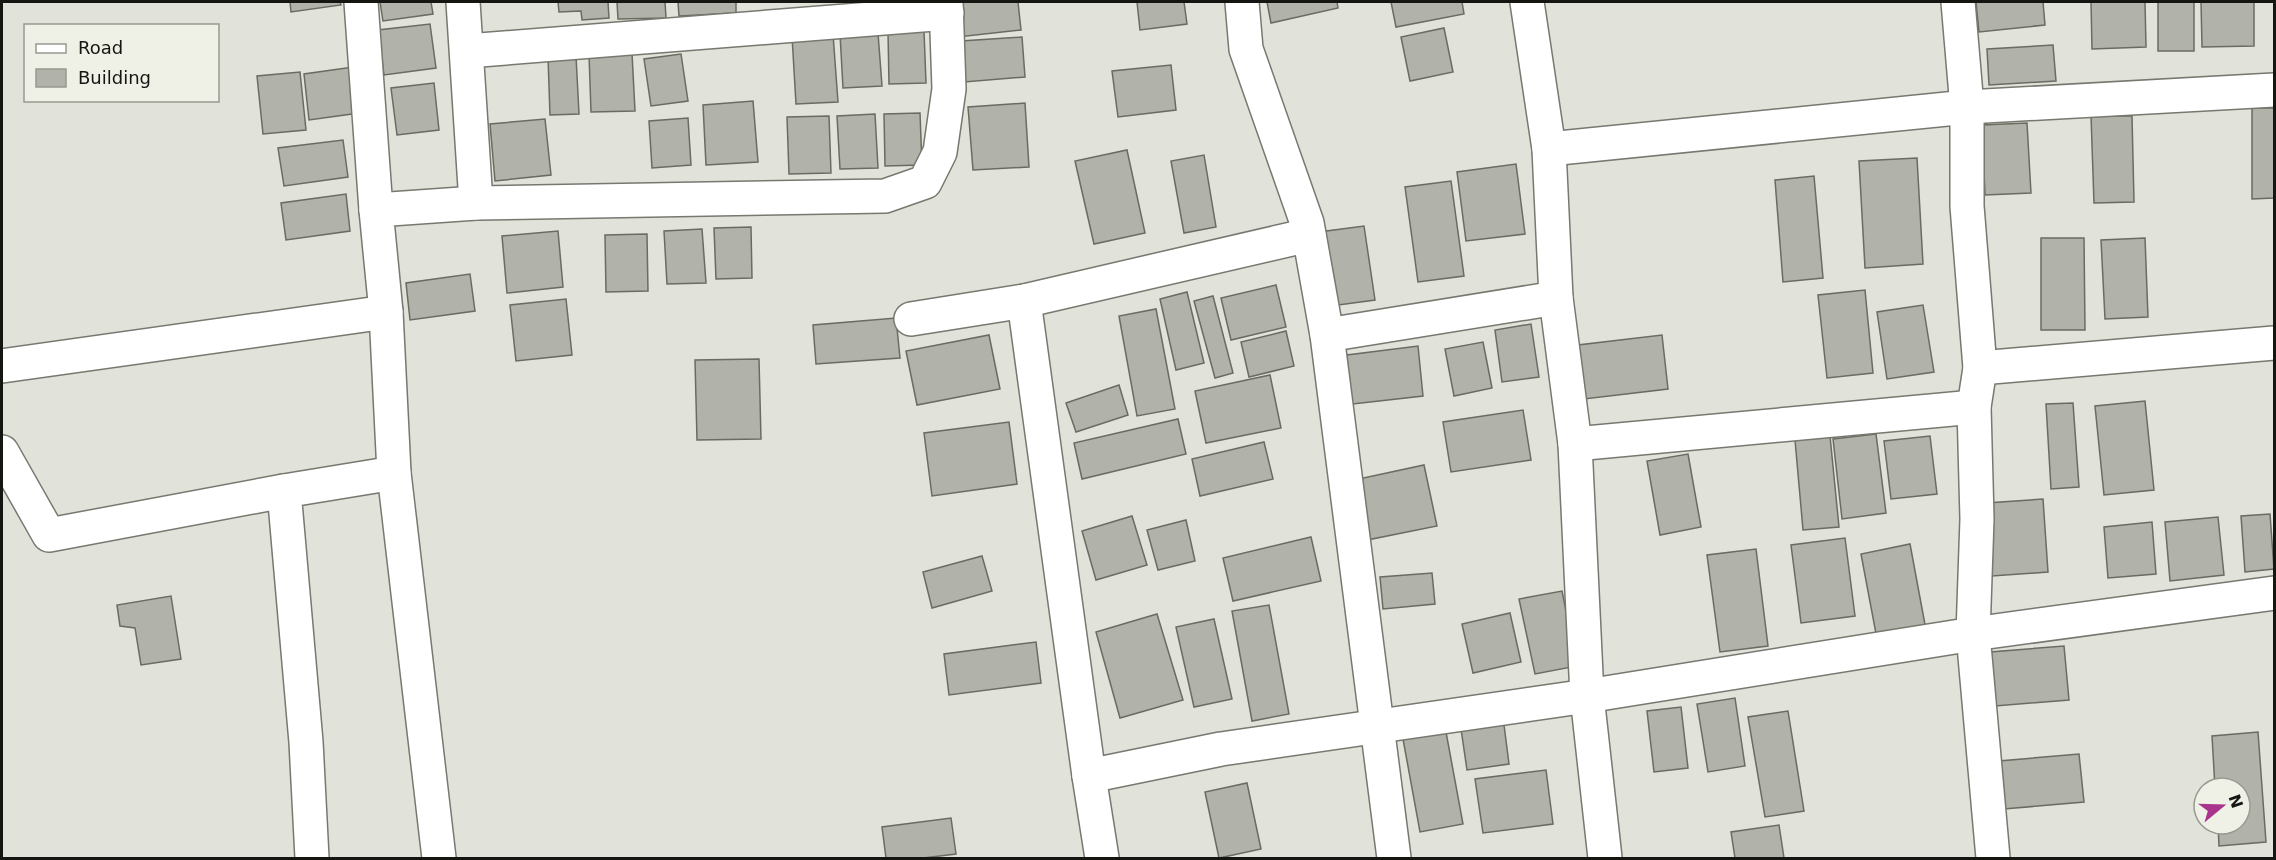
<svg xmlns="http://www.w3.org/2000/svg" width="2276" height="860" font-family="'DejaVu Sans',sans-serif">
	<style>
		.building { fill: #b1b2a9; stroke: #6a6b62; stroke-width: 1.5 }
		.lines { fill: none; stroke-linecap: round; stroke-linejoin: round }
		.minor-casing { stroke: #77786f; stroke-width: 36 }
		.minor { stroke: #fff; stroke-width: 33 }
	</style>
	<rect width="100%" height="100%" fill="#e1e2d9"/>
	<g class="building">
		<path d="M290,2H340L341,5L291,12Z"/>
		<path d="M380,2H431L433,14L383,21Z"/>
		<path d="M558,2H608L609,18L582,20L581,11L559,12Z"/>
		<path d="M617,2H665L666,18L618,19Z"/>
		<path d="M678,2H736V13L679,16Z"/>
		<path d="M954,2H1018L1021,30L958,37Z"/>
		<path d="M1137,2H1184L1187,24L1140,30Z"/>
		<path d="M1267,2H1337L1338,8L1271,23Z"/>
		<path d="M1391,2H1462L1464,14L1396,27Z"/>
		<path d="M1976,2H2043L2045,25L1979,32Z"/>
		<path d="M2091,2H2145L2146,47L2092,49Z"/>
		<rect x="2158" y="2" width="36" height="49"/>
		<path d="M2201,2H2254V46L2202,47Z"/>
		<path d="M430,24L436,68L384,75L378,30Z"/>
		<path d="M1444,28L1453,72L1410,81L1401,37Z"/>
		<path d="M924,31L926,83L889,84L888,32Z"/>
		<path d="M878,33L882,86L843,88L840,34Z"/>
		<path d="M833,34L838,102L796,104L792,36Z"/>
		<path d="M1022,37L1025,77L964,82L961,41Z"/>
		<path d="M2053,45L2056,81L1989,85L1987,49Z"/>
		<path d="M632,53L635,111L591,112L589,54Z"/>
		<path d="M681,54L688,101L651,106L644,59Z"/>
		<path d="M576,56L579,114L550,115L548,57Z"/>
		<path d="M1171,65L1176,110L1118,117L1112,71Z"/>
		<path d="M353,67L359,113L309,120L304,74Z"/>
		<path d="M300,72L306,130L263,134L257,76Z"/>
		<path d="M434,83L439,130L397,135L391,88Z"/>
		<path d="M753,101L758,162L706,165L703,105Z"/>
		<path d="M1025,103L1029,167L973,170L968,107Z"/>
		<path d="M2252,108H2274V198L2252,199Z"/>
		<path d="M920,113L922,165L885,166L884,114Z"/>
		<path d="M875,114L878,168L840,169L837,116Z"/>
		<path d="M829,116L831,173L789,174L787,117Z"/>
		<path d="M2091,116H2132L2134,202L2094,203Z"/>
		<path d="M688,118L691,165L652,168L649,121Z"/>
		<path d="M545,119L551,175L495,181L490,124Z"/>
		<path d="M2027,123L2031,193L1985,195L1982,125Z"/>
		<path d="M343,140L348,177L284,186L278,148Z"/>
		<path d="M1127,150L1145,233L1094,244L1075,161Z"/>
		<path d="M1204,155L1216,227L1184,233L1171,161Z"/>
		<path d="M1917,158L1923,264L1865,268L1859,161Z"/>
		<path d="M1516,164L1525,234L1466,241L1457,172Z"/>
		<path d="M1814,176L1823,278L1783,282L1775,180Z"/>
		<path d="M1451,181L1464,276L1418,282L1405,187Z"/>
		<path d="M346,194L350,231L286,240L281,203Z"/>
		<path d="M1364,226L1375,300L1331,306L1319,232Z"/>
		<path d="M751,227L752,278L716,279L714,228Z"/>
		<path d="M702,229L706,283L667,284L664,231Z"/>
		<path d="M558,231L563,287L507,293L502,236Z"/>
		<path d="M647,234L648,291L606,292L605,235Z"/>
		<path d="M2041,238H2084L2085,330H2041Z"/>
		<path d="M2145,238L2148,317L2105,319L2101,240Z"/>
		<path d="M470,274L475,311L410,320L406,283Z"/>
		<path d="M1276,285L1286,327L1231,340L1221,298Z"/>
		<path d="M1865,290L1873,373L1827,378L1818,295Z"/>
		<path d="M1187,292L1204,363L1176,370L1160,299Z"/>
		<path d="M1213,296L1233,373L1215,378L1194,301Z"/>
		<path d="M566,299L572,355L516,361L510,305Z"/>
		<path d="M1923,305L1934,372L1887,379L1877,312Z"/>
		<path d="M1156,309L1175,409L1137,416L1119,316Z"/>
		<path d="M896,318L900,358L816,364L813,325Z"/>
		<path d="M1531,324L1539,377L1502,382L1495,330Z"/>
		<path d="M1286,331L1294,366L1249,377L1241,342Z"/>
		<path d="M989,335L1000,389L917,405L906,351Z"/>
		<path d="M1662,335L1668,389L1584,399L1578,345Z"/>
		<path d="M1483,342L1492,388L1454,396L1445,349Z"/>
		<path d="M1418,346L1423,396L1344,405L1339,356Z"/>
		<path d="M759,359L761,439L697,440L695,360Z"/>
		<path d="M1270,375L1281,428L1206,443L1195,391Z"/>
		<path d="M1119,385L1128,415L1076,432L1066,403Z"/>
		<path d="M2145,401L2154,490L2104,495L2095,406Z"/>
		<path d="M2073,403L2079,487L2051,489L2046,404Z"/>
		<path d="M1523,410L1531,460L1451,472L1443,422Z"/>
		<path d="M1178,419L1186,454L1082,479L1074,443Z"/>
		<path d="M1009,422L1017,484L932,496L924,433Z"/>
		<path d="M1876,434L1886,513L1842,519L1833,439Z"/>
		<path d="M1830,436L1839,527L1803,530L1795,440Z"/>
		<path d="M1930,436L1937,494L1891,499L1884,441Z"/>
		<path d="M1264,442L1273,479L1200,496L1192,459Z"/>
		<path d="M1688,454L1701,527L1660,535L1647,461Z"/>
		<path d="M1424,465L1437,526L1367,540L1354,480Z"/>
		<path d="M2043,499L2048,572L1992,576L1986,503Z"/>
		<path d="M2270,514L2274,569L2245,572L2241,516Z"/>
		<path d="M1132,516L1147,565L1096,580L1082,531Z"/>
		<path d="M2218,517L2224,575L2170,581L2165,522Z"/>
		<path d="M1186,520L1195,561L1158,570L1147,530Z"/>
		<path d="M2152,522L2156,574L2108,578L2104,527Z"/>
		<path d="M1311,537L1321,581L1233,601L1223,558Z"/>
		<path d="M1845,538L1855,616L1801,623L1791,545Z"/>
		<path d="M1910,544L1926,630L1877,639L1861,554Z"/>
		<path d="M1756,549L1768,646L1720,652L1707,555Z"/>
		<path d="M982,556L992,591L932,608L923,572Z"/>
		<path d="M1432,573L1435,604L1383,609L1380,577Z"/>
		<path d="M1562,591L1577,666L1535,674L1519,599Z"/>
		<path d="M171,596L181,659L141,665L135,628L120,626L117,605Z"/>
		<path d="M1269,605L1289,714L1252,721L1232,611Z"/>
		<path d="M1510,613L1521,662L1473,673L1462,624Z"/>
		<path d="M1157,614L1183,700L1120,718L1096,632Z"/>
		<path d="M1214,619L1232,699L1194,707L1176,627Z"/>
		<path d="M1036,642L1041,683L949,695L944,654Z"/>
		<path d="M2064,646L2069,700L1995,706L1990,652Z"/>
		<path d="M1735,698L1745,766L1708,772L1697,704Z"/>
		<path d="M1681,707L1688,768L1654,772L1647,711Z"/>
		<path d="M1788,711L1804,811L1765,817L1748,717Z"/>
		<path d="M1503,717L1509,764L1467,770L1460,722Z"/>
		<path d="M1446,732L1463,824L1420,832L1403,739Z"/>
		<path d="M2258,732L2266,842L2219,846L2218,824H2240V788H2215L2212,736Z"/>
		<path d="M2079,754L2084,802L2004,809L1999,761Z"/>
		<path d="M1546,770L1553,824L1483,833L1475,779Z"/>
		<path d="M1247,783L1261,849L1219,858L1205,792Z"/>
		<path d="M951,818L956,854L923,858H886L882,827Z"/>
		<path d="M1779,825L1784,858H1735L1731,832Z"/>
	</g>
	<g class="lines">
		<g class="minor-casing">
			<g id="minor">
				<path d="M361,2L376,210"/>
				<path d="M463,2L476,203"/>
				<path d="M1242,2L1246,49L1307,223L1327,335L1394,858"/>
				<path d="M1527,2L1549,149L1556,298L1575,444L1587,696L1605,858"/>
				<path d="M467,51L947,13"/>
				<path d="M1549,149L1967,107L2274,90"/>
				<path d="M1024,301L1089,776L1221,749L1587,696L1973,634L1977,519L1974,407L1980,368L1967,206V107L1958,2"/>
				<path d="M911,319L1024,301L1309,235"/>
				<path d="M1327,335L1556,298"/>
				<path d="M2,366L386,312"/>
				<path d="M1980,368L2274,343"/>
				<path d="M1575,444L1974,407"/>
				<path d="M2,452L49,535L284,491"/>
				<path d="M1089,776L1102,858"/>
				<path d="M312,858L306,742L284,491L394,473"/>
				<path d="M439,858L394,473L386,312L376,210L476,203L885,196L925,182L940,152L949,89L946,2"/>
				<path d="M1993,858L1973,634L2274,593"/>
			</g>
		</g>
		<use href="#minor" class="minor"/>
	</g>
	<rect width="2276" height="860" fill="none" stroke="#151612" stroke-width="6"/>
	<rect x="24" y="24" width="195" height="78" fill="#eff0e6" stroke="#989991" stroke-width="1.5"/>
	<rect x="36" y="44" width="30" height="9" fill="#ffffff" stroke="#989991" stroke-width="1.5"/>
	<text x="78" y="54" font-size="18" fill="#151612">Road</text>
	<rect x="36" y="69" width="30" height="18" fill="#b1b2a9" stroke="#989991" stroke-width="1.5"/>
	<text x="78" y="84" font-size="18" fill="#151612">Building</text>
	<g transform="translate(2222 806) rotate(71)"><circle r="28" fill="#eff0e6" stroke="#989991" stroke-width="1.5"/>
	<path d="M0-4.5L10 22L0 15L-10 22Z" fill="#a9348c"/>
	<text y="-9" font-size="16" font-weight="bold" text-anchor="middle" fill="#151612">N</text>
	</g>
</svg>
